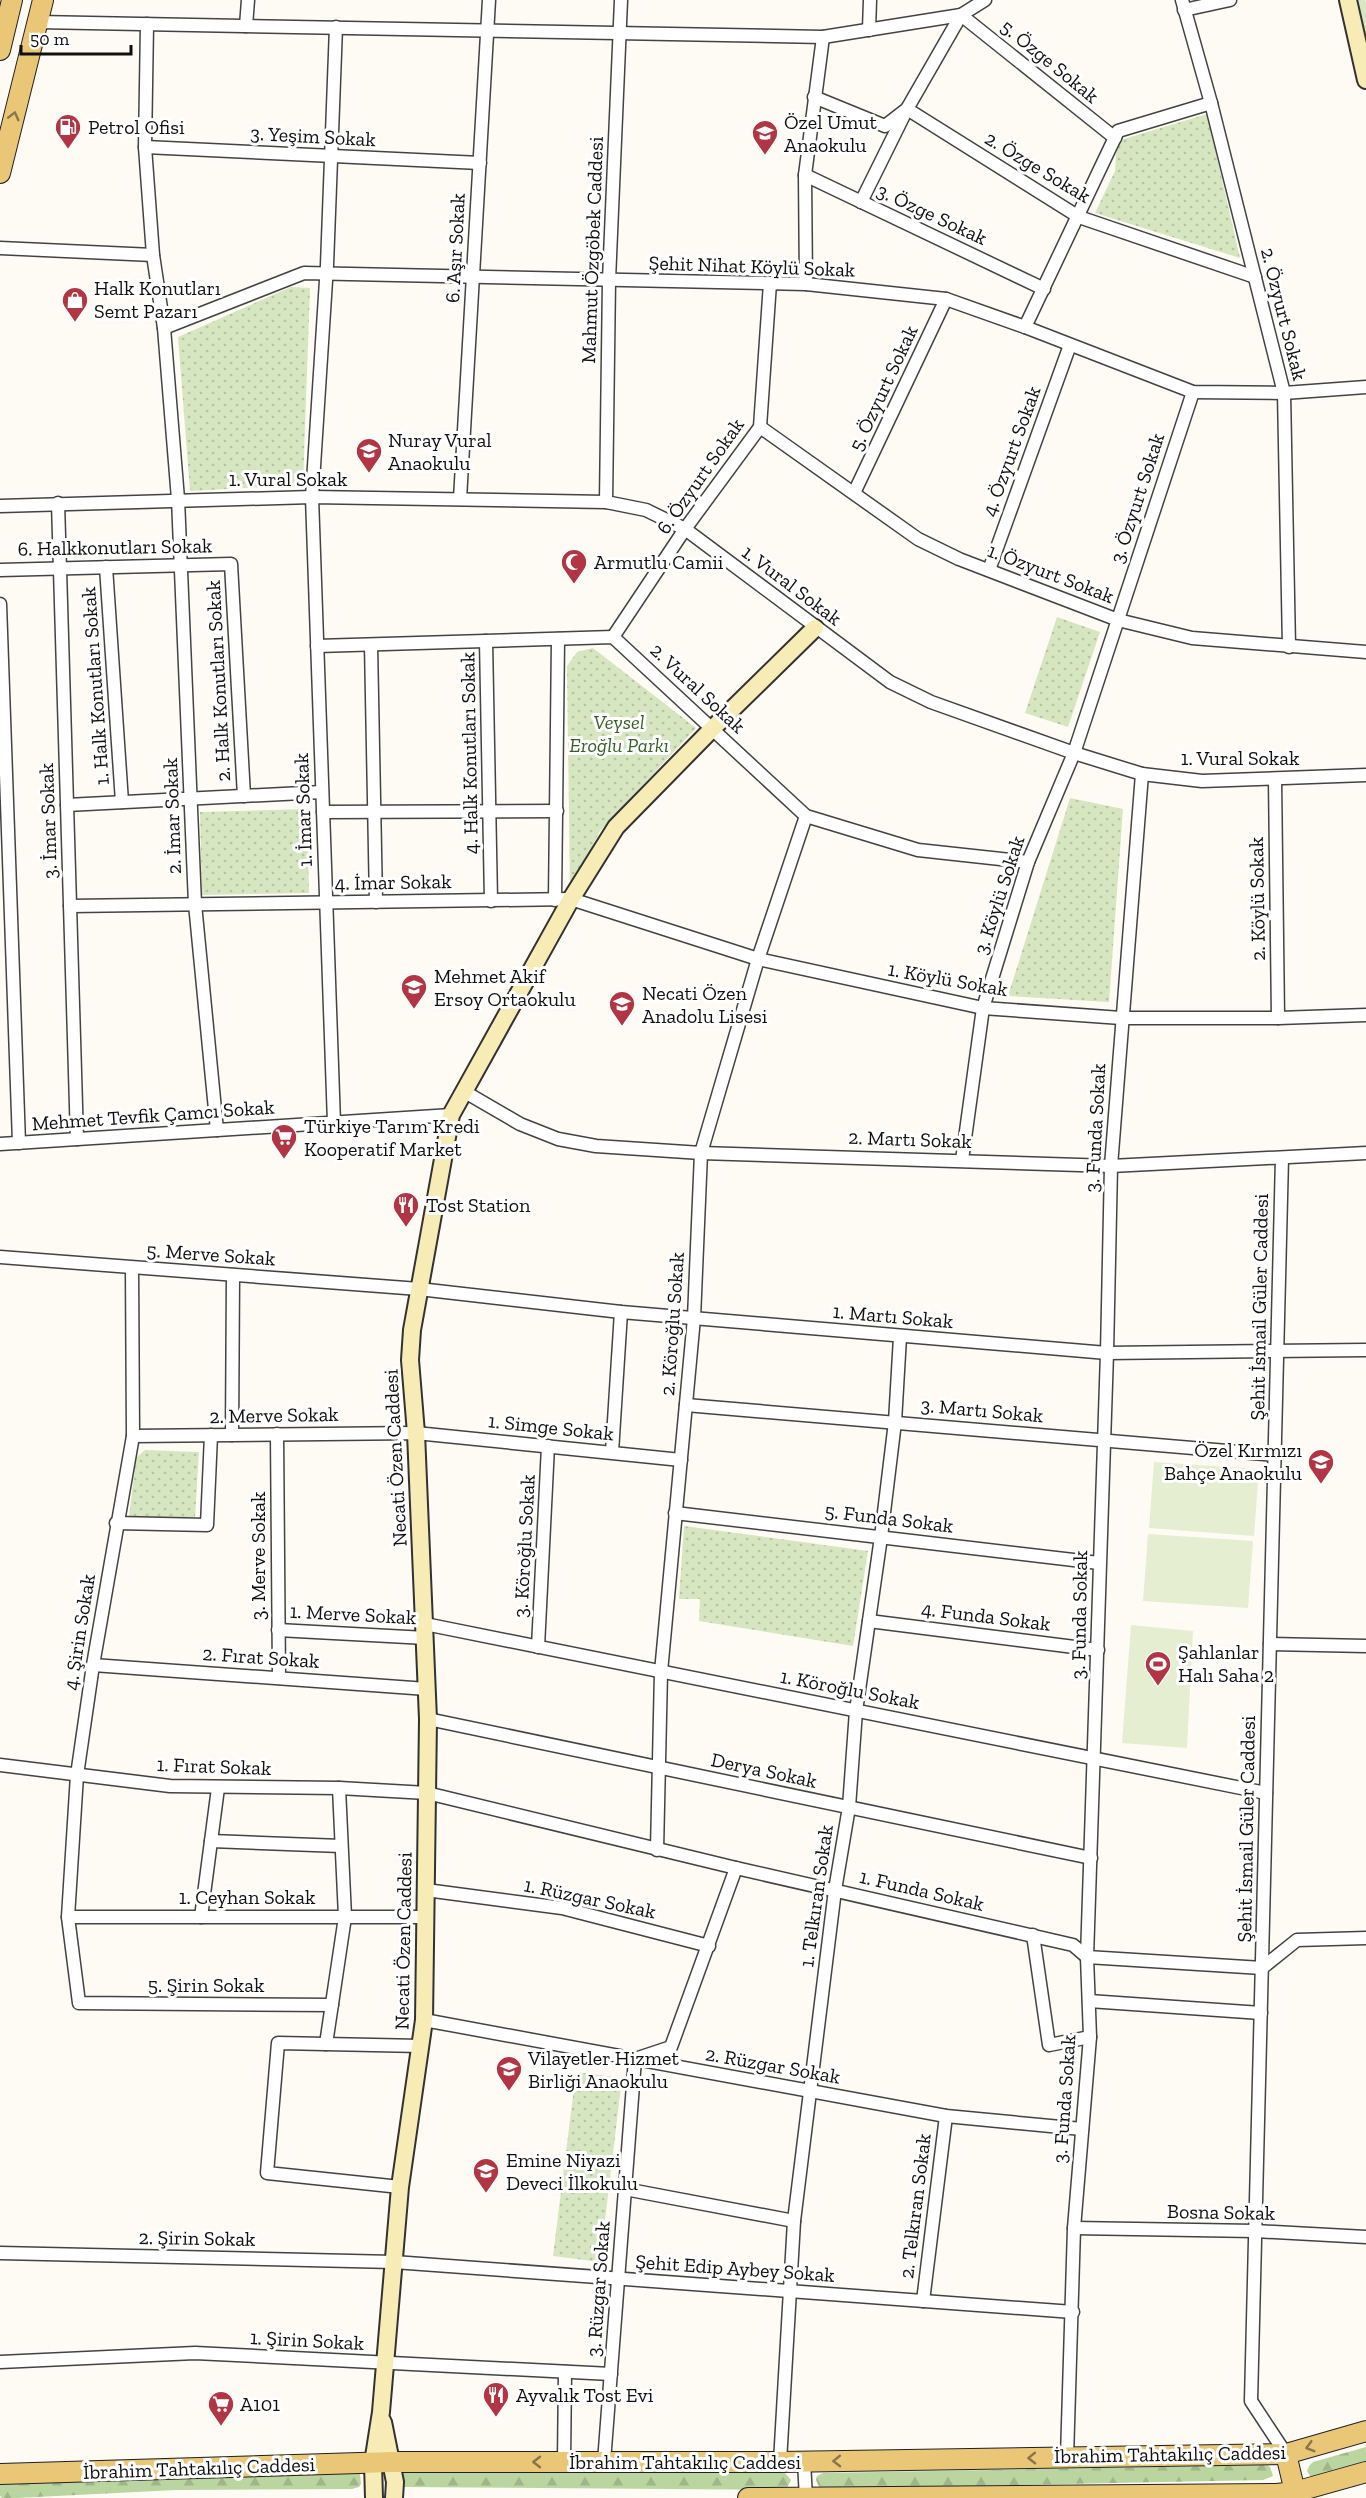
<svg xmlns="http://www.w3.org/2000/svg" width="1366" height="2498" font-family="'Zilla Slab',serif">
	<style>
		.grass { fill: #d6e6c0 }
		.forest { fill: url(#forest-firs) }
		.park { fill: url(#park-dots) }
		.pitch { fill: #e5eed1 }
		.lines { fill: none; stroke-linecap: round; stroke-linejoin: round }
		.street-casing { stroke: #434343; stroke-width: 15 }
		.secondary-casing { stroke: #323232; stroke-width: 20 }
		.primary-casing { stroke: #212121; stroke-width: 22 }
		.street { stroke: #fff; stroke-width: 12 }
		.secondary { stroke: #f7ecb5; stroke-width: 16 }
		.primary { stroke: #eac777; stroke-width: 20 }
		.oneway { stroke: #887549 }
		.labels { text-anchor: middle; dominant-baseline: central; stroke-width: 6; stroke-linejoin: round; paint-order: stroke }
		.street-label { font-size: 20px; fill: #101010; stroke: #fff }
		.poi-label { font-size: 20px; fill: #101010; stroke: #fff; text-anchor: start }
		.park-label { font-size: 20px; font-style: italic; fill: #366126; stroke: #fff }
	</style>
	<defs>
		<pattern id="forest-firs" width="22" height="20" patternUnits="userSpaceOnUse" patternTransform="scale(1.5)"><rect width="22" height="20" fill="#bbd5a1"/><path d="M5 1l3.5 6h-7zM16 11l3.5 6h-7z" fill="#a0b68a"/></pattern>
		<pattern id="park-dots" width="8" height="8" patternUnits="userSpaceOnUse" patternTransform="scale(1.5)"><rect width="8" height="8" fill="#d6e6c0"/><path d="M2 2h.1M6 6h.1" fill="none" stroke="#b7c4a4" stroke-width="1.8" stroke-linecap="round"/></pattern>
	</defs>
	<rect width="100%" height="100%" fill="#fefbf4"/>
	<!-- grass -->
	<polygon class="grass" points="1357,0 1365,0 1366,3 1366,40"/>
	<!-- forest -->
	<g class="forest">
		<polygon points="1366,2447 1366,2463 1316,2477 1310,2476 1307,2471 1309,2466 1313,2462"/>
		<polygon points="1267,2465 1270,2467 1273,2476 1263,2480 820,2489 816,2480 817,2476 823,2473"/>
		<polygon points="406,2470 785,2473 791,2480 786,2490 404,2487 400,2483 401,2473"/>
		<polygon points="356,2472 360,2474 361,2484 359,2487 352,2489 176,2490 17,2498 2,2498 0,2496 0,2483"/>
	</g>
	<!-- park -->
	<g class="park">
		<polygon points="1207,114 1240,258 1095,213 1115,171 1117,141"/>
		<polygon points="291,287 310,288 303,485 190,491 178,337"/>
		<polygon points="1057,617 1100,632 1068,727 1025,713"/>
		<polygon points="593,648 696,728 600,831 570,890 567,666 577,652"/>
		<polygon points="1070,798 1123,809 1109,1002 1008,996"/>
		<polygon points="307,809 309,893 202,895 200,812"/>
		<polygon points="145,1450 199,1452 195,1517 129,1517 136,1458"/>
		<polygon points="684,1526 868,1551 853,1646 699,1621 700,1599 679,1599"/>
		<polygon points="576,2072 622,2078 600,2262 553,2256"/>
	</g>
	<!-- pitch -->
	<g class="pitch">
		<polygon points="1154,1462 1259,1469 1254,1536 1149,1528"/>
		<polygon points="1148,1534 1253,1541 1248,1608 1143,1601"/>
		<polygon points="1131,1625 1193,1631 1187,1748 1122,1743"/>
	</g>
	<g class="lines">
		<!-- street casing -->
		<g class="street-casing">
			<g id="street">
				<polyline points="1182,0 1211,103 1284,393 1289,647"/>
				<polyline points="1184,10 1230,0"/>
				<polyline points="38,22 823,37 961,15 1115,138"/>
				<polyline points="147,24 145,147 153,255 164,328 178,499 195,904 217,1130"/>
				<polyline points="246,26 248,0"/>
				<polyline points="869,30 870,0"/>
				<polyline points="814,97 885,126 907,109 1079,217 1255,277"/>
				<polyline points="145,147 480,163"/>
				<polyline points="805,175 1044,289"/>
				<polyline points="861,202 907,109 961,15 985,0"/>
				<polyline points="0,248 153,255"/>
				<polyline points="806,284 805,175 823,37"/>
				<polyline points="1025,327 1118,131 1211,103"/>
				<polyline points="164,328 304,273 806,284 946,299 1025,327 1193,392 1284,393 1366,387"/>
				<polyline points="760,427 918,539 959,559 1118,620 1192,638 1366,652"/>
				<polyline points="854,493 946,299"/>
				<polyline points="460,499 489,0"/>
				<polyline points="606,502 609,280 621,0"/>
				<polyline points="58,503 77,1139"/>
				<polyline points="0,506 312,497 606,502 646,510 685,529 890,682 931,702 1074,753 1142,774 1202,781 1366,775"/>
				<polyline points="106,567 122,802"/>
				<polyline points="0,570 231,564 244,796"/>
				<polyline points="989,570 1070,345"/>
				<polyline points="0,604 19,1143"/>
				<polyline points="613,637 685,529 760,427 770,283"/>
				<polyline points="486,641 491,901"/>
				<polyline points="371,645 376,902"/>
				<polyline points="317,646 613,637 806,816 918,850 1028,862"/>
				<polyline points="1275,779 1278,1018"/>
				<polyline points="67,805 322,792"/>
				<polyline points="323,812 557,811"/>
				<polyline points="555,900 558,639"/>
				<polyline points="70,906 571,899 758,959 983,1008 1121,1018 1278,1018 1366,1015"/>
				<polyline points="465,1092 520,1124 558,1139 596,1146 701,1153 1111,1166 1366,1153"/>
				<polyline points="334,1123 312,497 327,265 336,27"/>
				<polyline points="0,1144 451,1115"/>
				<polyline points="1282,1158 1251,2401 1286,2454"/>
				<polyline points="962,1160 983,1008 1028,862 1074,753 1193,392"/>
				<polyline points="0,1257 419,1289 621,1312 1107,1353 1366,1350"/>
				<polyline points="132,1268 133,1436 93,1665 77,1775 68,1917 79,2003 332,2005"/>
				<polyline points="686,1405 1275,1455"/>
				<polyline points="277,1434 279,1678"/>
				<polyline points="232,1435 233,1275"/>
				<polyline points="133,1436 416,1433 681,1460"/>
				<polyline points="612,1452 621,1312"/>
				<polyline points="675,1513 1099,1563"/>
				<polyline points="116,1523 207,1525 211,1435"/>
				<polyline points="869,1621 1098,1650"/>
				<polyline points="425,1624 1266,1793"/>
				<polyline points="278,1630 426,1638"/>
				<polyline points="1270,1644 1366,1646"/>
				<polyline points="538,1647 548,1446"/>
				<polyline points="93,1665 427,1689"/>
				<polyline points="428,1719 1091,1858"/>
				<polyline points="0,1765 170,1786 339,1788 427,1793 736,1868 1073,1945 1087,1957 1262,1968 1297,1940 1366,1938"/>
				<polyline points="211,1841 341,1846"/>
				<polyline points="657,1850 661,1672 694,1318 701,1153 758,959 806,816"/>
				<polyline points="426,1890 562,1908 709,1946"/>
				<polyline points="68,1917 426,1917"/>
				<polyline points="201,1917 218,1788"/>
				<polyline points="1033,1935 1049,2045 1090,2037"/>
				<polyline points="1089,2001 1261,2013"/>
				<polyline points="424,2020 946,2116 1082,2129"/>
				<polyline points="326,2044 345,1917 339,1788"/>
				<polyline points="400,2187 267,2173 278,2043 421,2046"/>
				<polyline points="625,2189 794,2221"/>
				<polyline points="1074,2228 1255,2231 1366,2237"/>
				<polyline points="0,2253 394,2262 1073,2312"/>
				<polyline points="923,2301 946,2116"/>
				<polyline points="0,2362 195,2353 611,2374"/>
				<polyline points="1067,2457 1074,2228 1090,2037 1087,1957 1107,1353 1111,1166 1142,774"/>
				<polyline points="564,2462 565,2372"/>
				<polyline points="604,2462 635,2059 671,2047 736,1868"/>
				<polyline points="780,2462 794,2221 835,1890 849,1807 856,1711 881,1537 895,1422 900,1337"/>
				<polyline points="804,2462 806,2498"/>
			</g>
		</g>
		<!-- secondary casing -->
		<g class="secondary-casing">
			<g id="secondary">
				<polyline points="1348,0 1366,80"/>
				<polyline points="383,2422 395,2482 394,2498"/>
				<polyline points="374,2498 373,2463 381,2412 400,2187 424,2020 428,1719 416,1433 410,1360 412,1330 451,1115 571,899 616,827 713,728 815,628"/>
			</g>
		</g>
		<!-- primary casing -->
		<g class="primary-casing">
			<g id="primary">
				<polyline points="0,50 12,0"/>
				<polyline points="0,173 43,0"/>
				<polyline points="1286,2454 1295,2492"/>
				<polyline points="0,2474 392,2462 780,2462 1286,2454 1366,2431"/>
				<polyline points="748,2498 1277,2494 1295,2492 1366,2472"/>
			</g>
		</g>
		<!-- street -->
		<use href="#street" class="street"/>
		<!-- secondary -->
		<use href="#secondary" class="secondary"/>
		<!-- primary -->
		<use href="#primary" class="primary"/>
	</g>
	<!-- one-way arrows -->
	<defs><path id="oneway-chevron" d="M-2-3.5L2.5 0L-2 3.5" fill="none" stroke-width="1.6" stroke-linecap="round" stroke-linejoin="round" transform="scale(1.5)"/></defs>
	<g class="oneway">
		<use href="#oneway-chevron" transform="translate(14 116) rotate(-76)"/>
		<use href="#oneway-chevron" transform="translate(1310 2447) rotate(164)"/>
		<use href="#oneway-chevron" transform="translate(1032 2458) rotate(179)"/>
		<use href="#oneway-chevron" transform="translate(837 2461) rotate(179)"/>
		<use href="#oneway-chevron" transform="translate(537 2462) rotate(180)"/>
	</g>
	<!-- icons -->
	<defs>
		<g id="fuel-pin" transform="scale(1.35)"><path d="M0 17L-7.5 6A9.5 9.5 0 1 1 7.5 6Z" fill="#b23543" stroke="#fff"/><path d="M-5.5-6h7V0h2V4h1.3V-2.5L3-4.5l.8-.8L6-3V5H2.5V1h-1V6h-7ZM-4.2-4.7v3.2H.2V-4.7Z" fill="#fff"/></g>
		<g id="school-pin" transform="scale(1.35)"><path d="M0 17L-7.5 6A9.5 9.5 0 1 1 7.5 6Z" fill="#b23543" stroke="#fff"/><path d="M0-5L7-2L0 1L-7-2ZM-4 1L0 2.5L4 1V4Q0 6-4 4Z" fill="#fff"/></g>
		<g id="shop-pin" transform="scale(1.35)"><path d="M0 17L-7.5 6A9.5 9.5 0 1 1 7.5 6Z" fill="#b23543" stroke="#fff"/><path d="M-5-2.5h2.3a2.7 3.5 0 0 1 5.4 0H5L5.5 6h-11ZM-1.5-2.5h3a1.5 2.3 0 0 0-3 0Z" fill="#fff"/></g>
		<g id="mosque-pin" transform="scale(1.35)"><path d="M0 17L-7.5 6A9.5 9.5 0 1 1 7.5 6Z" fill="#b23543" stroke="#fff"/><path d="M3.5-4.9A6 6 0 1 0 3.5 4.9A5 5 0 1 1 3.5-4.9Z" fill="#fff"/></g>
		<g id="supermarket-pin" transform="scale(1.35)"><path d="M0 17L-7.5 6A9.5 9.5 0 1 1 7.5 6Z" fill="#b23543" stroke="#fff"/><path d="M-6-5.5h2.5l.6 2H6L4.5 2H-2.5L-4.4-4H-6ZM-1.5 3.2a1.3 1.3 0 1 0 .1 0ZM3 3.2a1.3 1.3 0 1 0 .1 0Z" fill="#fff"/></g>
		<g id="restaurant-pin" transform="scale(1.35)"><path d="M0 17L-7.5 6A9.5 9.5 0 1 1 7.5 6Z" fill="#b23543" stroke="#fff"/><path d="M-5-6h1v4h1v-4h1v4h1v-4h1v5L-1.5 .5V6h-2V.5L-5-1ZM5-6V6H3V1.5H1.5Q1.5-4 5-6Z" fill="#fff"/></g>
		<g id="stadium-pin" transform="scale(1.35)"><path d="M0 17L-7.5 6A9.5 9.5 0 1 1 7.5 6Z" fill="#b23543" stroke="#fff"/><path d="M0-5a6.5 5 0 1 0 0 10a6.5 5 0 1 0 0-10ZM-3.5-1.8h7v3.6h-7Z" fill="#fff"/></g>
	</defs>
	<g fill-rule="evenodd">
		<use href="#fuel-pin" x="68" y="127"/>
		<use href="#school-pin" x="765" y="133"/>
		<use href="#shop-pin" x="75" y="300"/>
		<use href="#school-pin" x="369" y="451"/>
		<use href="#mosque-pin" x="574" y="562"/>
		<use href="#school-pin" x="414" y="987"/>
		<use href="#school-pin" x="622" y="1004"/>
		<use href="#supermarket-pin" x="284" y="1137"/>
		<use href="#restaurant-pin" x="406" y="1205"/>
		<use href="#school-pin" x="1321" y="1462"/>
		<use href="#stadium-pin" x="1158" y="1664"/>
		<use href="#school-pin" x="509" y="2069"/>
		<use href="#school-pin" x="486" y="2171"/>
		<use href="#restaurant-pin" x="496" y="2395"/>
		<use href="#supermarket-pin" x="221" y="2404"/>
	</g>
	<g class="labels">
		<!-- street labels -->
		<g class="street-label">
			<text transform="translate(1050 61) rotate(39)">5. Özge Sokak</text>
			<text transform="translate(313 136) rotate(3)">3. Yeşim Sokak</text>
			<text transform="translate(1038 167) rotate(31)">2. Özge Sokak</text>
			<text transform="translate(932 214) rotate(25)">3. Özge Sokak</text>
			<text transform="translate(455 248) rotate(-87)">6. Aşır Sokak</text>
			<text transform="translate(592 250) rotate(-88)">Mahmut Özgöbek Caddesi</text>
			<text transform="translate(752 266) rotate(2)">Şehit Nihat Köylü Sokak</text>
			<text transform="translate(1284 314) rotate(76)">2. Özyurt Sokak</text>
			<text transform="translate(883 388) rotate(-65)">5. Özyurt Sokak</text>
			<text transform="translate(1011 451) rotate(-70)">4. Özyurt Sokak</text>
			<text transform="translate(700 476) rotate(-55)">6. Özyurt Sokak</text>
			<text x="288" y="479">1. Vural Sokak</text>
			<text transform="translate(1137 498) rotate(-72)">3. Özyurt Sokak</text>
			<text transform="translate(115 547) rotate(-1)">6. Halkkonutları Sokak</text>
			<text transform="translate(1051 573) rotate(21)">1. Özyurt Sokak</text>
			<text transform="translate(792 585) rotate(37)">1. Vural Sokak</text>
			<text transform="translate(218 681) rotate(-93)">2. Halk Konutları Sokak</text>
			<text transform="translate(95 686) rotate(-94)">1. Halk Konutları Sokak</text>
			<text transform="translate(698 688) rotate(43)">2. Vural Sokak</text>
			<text transform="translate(469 753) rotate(-91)">4. Halk Konutları Sokak</text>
			<text x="1240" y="758">1. Vural Sokak</text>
			<text transform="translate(303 810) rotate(-92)">1. İmar Sokak</text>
			<text transform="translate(172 816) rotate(-92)">2. İmar Sokak</text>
			<text transform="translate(48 821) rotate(-92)">3. İmar Sokak</text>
			<text transform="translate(393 882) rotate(-1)">4. İmar Sokak</text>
			<text transform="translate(999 895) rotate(-72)">3. Köylü Sokak</text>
			<text transform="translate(1257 899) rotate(-91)">2. Köylü Sokak</text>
			<text transform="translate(948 979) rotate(10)">1. Köylü Sokak</text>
			<text transform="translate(153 1115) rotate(-4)">Mehmet Tevfik Çamcı Sokak</text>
			<text transform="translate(1095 1128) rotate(-87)">3. Funda Sokak</text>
			<text transform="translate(910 1139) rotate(2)">2. Martı Sokak</text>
			<text transform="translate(211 1254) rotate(4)">5. Merve Sokak</text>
			<text transform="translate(1259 1307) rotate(-89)">Şehit İsmail Güler Caddesi</text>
			<text transform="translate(893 1316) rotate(5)">1. Martı Sokak</text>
			<text transform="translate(672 1324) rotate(-86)">2. Köroğlu Sokak</text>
			<text transform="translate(982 1410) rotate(5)">3. Martı Sokak</text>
			<text transform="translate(274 1415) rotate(-1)">2. Merve Sokak</text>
			<text transform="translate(551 1427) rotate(6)">1. Simge Sokak</text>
			<text transform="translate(395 1458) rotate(-93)">Necati Özen Caddesi</text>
			<text transform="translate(889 1518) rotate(7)">5. Funda Sokak</text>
			<text transform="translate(524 1546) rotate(-87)">3. Köroğlu Sokak</text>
			<text transform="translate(258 1556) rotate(-90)">3. Merve Sokak</text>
			<text transform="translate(353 1614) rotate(3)">1. Merve Sokak</text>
			<text transform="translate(1079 1615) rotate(-89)">3. Funda Sokak</text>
			<text transform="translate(986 1616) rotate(7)">4. Funda Sokak</text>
			<text transform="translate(79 1632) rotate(-81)">4. Şirin Sokak</text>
			<text transform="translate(261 1657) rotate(4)">2. Fırat Sokak</text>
			<text transform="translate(850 1689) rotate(11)">1. Köroğlu Sokak</text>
			<text transform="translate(214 1766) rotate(2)">1. Fırat Sokak</text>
			<text transform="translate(764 1770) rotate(12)">Derya Sokak</text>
			<text transform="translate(1246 1829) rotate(-89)">Şehit İsmail Güler Caddesi</text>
			<text transform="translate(922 1890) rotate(13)">1. Funda Sokak</text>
			<text transform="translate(816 1896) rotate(-82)">1. Telkıran Sokak</text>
			<text x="247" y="1897">1. Ceyhan Sokak</text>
			<text transform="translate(590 1898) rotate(12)">1. Rüzgar Sokak</text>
			<text transform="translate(403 1941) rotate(-89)">Necati Özen Caddesi</text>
			<text x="206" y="1985">5. Şirin Sokak</text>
			<text transform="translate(773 2065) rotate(10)">2. Rüzgar Sokak</text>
			<text transform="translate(1064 2099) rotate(-86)">3. Funda Sokak</text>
			<text transform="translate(915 2206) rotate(-83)">2. Telkıran Sokak</text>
			<text transform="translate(1221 2212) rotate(1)">Bosna Sokak</text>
			<text transform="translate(197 2238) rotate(1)">2. Şirin Sokak</text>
			<text transform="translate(735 2268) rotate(4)">Şehit Edip Aybey Sokak</text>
			<text transform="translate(598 2289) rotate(-86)">3. Rüzgar Sokak</text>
			<text transform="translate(307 2340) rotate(3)">1. Şirin Sokak</text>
			<text transform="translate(1170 2454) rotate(-1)">İbrahim Tahtakılıç Caddesi</text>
			<text x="685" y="2462">İbrahim Tahtakılıç Caddesi</text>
			<text transform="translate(199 2468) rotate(-2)">İbrahim Tahtakılıç Caddesi</text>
		</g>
		<!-- poi labels -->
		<g class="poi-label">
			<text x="784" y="122">Özel Umut<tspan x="784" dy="23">Anaokulu</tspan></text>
			<text x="88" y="127">Petrol Ofisi</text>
			<text x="94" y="288">Halk Konutları<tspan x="94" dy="23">Semt Pazarı</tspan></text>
			<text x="388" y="440">Nuray Vural<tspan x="388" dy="23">Anaokulu</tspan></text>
			<text x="594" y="562">Armutlu Camii</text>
			<text x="434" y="976">Mehmet Akif<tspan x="434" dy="23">Ersoy Ortaokulu</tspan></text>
			<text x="642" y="993">Necati Özen<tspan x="642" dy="23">Anadolu Lisesi</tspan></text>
			<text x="304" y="1126">Türkiye Tarım Kredi<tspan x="304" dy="23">Kooperatif Market</tspan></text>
			<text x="426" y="1205">Tost Station</text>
			<text x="1302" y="1450" text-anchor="end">Özel Kırmızı<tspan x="1302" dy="23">Bahçe Anaokulu</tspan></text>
			<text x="1178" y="1652">Şahlanlar<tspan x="1178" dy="23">Halı Saha 2</tspan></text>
			<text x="528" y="2058">Vilayetler Hizmet<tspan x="528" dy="23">Birliği Anaokulu</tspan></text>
			<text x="506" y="2160">Emine Niyazi<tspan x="506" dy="23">Deveci İlkokulu</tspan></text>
			<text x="516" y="2395">Ayvalık Tost Evi</text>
			<text x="240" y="2404">A101</text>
		</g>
		<!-- park labels -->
		<g class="park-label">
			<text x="619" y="722">Veysel<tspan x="619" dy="23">Eroğlu Parkı</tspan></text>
		</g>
	</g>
	<!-- scale -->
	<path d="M21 45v9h110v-9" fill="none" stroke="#101010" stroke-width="3"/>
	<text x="30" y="45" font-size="18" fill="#101010" stroke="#ffffff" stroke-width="4.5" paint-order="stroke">50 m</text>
</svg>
